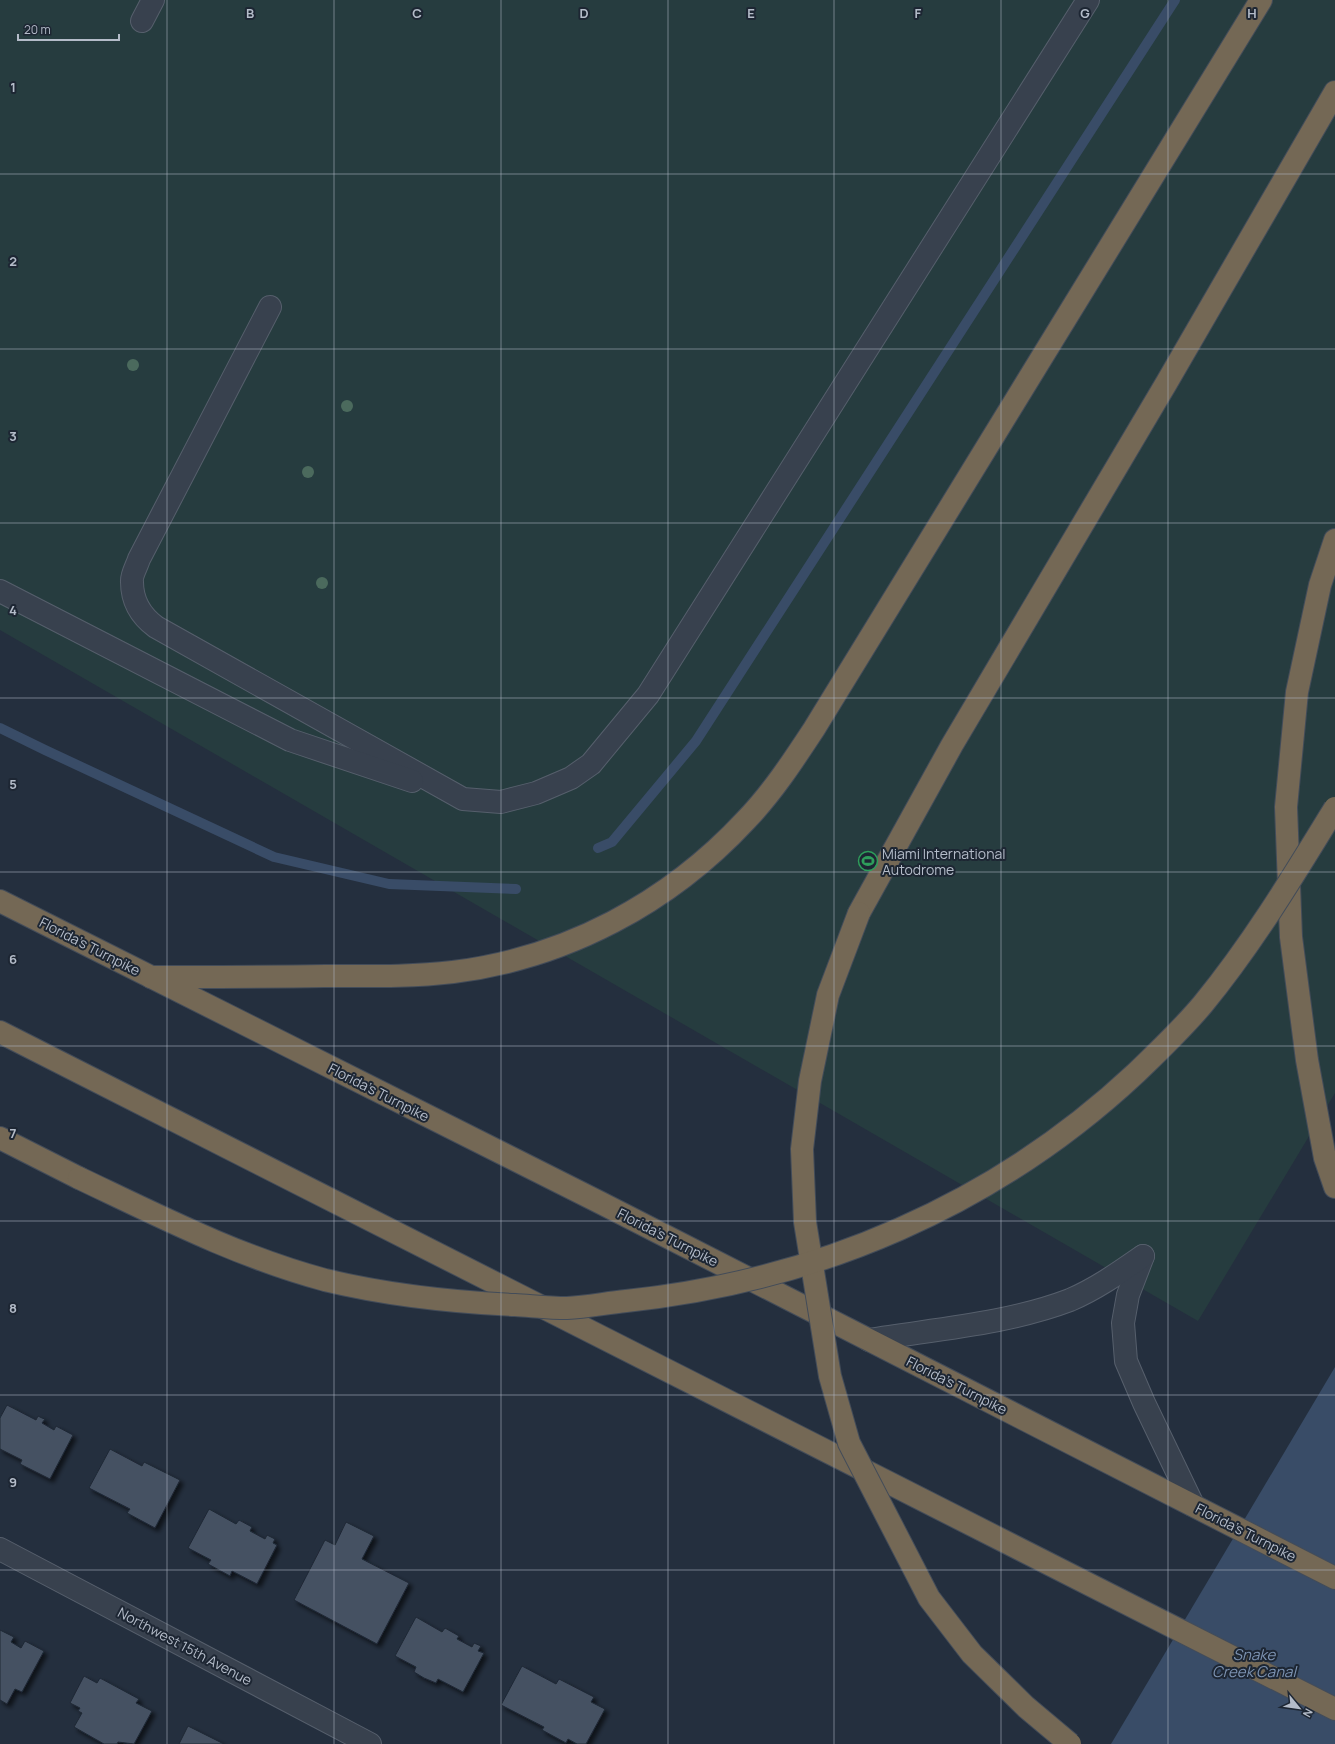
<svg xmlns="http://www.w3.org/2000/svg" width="1335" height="1744" font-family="Manrope,sans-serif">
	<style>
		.green { fill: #263c3f }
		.water { fill: #394c67 }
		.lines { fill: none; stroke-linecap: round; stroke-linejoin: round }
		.stream { stroke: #394c67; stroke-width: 10 }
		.building { fill: #455162; stroke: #1f2835; filter: url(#shadow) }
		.minor-casing { stroke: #565f6c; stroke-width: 24 }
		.highway-casing { stroke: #434c59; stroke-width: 24 }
		.minor { stroke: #38414e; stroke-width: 22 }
		.highway { stroke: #746855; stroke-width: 22 }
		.highway-bridge-casing { stroke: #434c59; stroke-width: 24; stroke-linecap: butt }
		.highway-bridge { stroke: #746855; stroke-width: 22 }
		.tree { fill: #4b6a5d }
		.grid { fill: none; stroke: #b4bcc9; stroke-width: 1; stroke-opacity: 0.55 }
		.labels { text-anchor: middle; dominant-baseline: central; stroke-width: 4; stroke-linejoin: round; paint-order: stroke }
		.poi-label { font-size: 14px; fill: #b4bcc9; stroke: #1d2633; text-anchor: start }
		.street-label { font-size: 14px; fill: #b4bcc9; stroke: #1d2633 }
		.water-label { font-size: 15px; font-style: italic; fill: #7c92b1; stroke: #1d2633 }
		.grid-label { font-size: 13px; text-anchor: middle; font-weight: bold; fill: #b4bcc9; stroke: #1d2633; stroke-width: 4; stroke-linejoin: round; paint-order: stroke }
	</style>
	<defs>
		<filter id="shadow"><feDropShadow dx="3.5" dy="3.5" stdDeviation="2" flood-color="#0009"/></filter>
	</defs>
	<rect width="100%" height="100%" fill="#242f3e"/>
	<!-- green -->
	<polygon class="green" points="0,0 1335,0 1335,1093 1198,1321 0,630"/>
	<!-- water -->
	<polygon class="water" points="1335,1367 1335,1744 1111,1744"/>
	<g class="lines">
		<!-- stream -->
		<g class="stream">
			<polyline points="0,728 45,750 274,857 389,884 516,889"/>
			<polyline points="598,848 612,842 696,741 1175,0"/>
		</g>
	</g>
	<!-- building -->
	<g class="building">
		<polygon points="7,1405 36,1420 38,1416 42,1418 45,1419 42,1423 54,1430 56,1426 73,1435 50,1479 20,1464 22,1460 0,1449 0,1418"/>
		<polygon points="110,1449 142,1466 144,1462 180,1480 155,1528 127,1513 130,1509 89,1488"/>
		<polygon points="209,1509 236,1524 239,1520 252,1527 250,1531 265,1539 267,1535 275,1539 273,1543 277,1545 257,1584 232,1571 230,1576 208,1564 211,1560 188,1548"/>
		<polygon points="346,1522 374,1536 362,1559 409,1583 377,1644 294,1600 325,1540 335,1545"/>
		<polygon points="416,1617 442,1632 445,1628 459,1636 457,1639 472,1647 474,1643 481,1646 478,1651 484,1653 463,1692 438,1679 436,1683 424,1678 414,1672 416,1667 395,1656"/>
		<polygon points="0,1630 14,1637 11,1642 21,1648 25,1641 44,1651 22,1692 15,1689 7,1704 0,1700"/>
		<polygon points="522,1666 556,1684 559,1679 594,1697 591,1702 605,1709 586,1744 577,1744 568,1739 566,1743 542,1730 544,1727 501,1705"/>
		<polygon points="84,1676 97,1683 100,1678 139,1699 136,1703 152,1711 134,1744 118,1742 117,1744 104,1744 74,1727 82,1713 78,1711 80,1708 70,1703"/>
		<polygon points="188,1726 224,1744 179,1744"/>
	</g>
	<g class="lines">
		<!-- minor casing -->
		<g class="minor-casing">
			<g id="minor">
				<polyline points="142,21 153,0"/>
				<path d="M270,307l-131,252c-2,7 -8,16 -7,23 0,20 9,34 24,45l307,172 38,3 35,-9 35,-15 20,-14 57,-69 440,-695"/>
				<polyline points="0,591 290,740 412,781"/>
				<polyline points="1143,1256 1128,1295 1123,1323 1126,1361 1144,1403 1193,1505"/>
				<path d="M869,1340c67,-11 138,-16 201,-40 26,-11 50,-28 73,-44"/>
				<polyline points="0,1549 370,1744"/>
			</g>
		</g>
		<!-- highway casing -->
		<g class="highway-casing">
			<g id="highway">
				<polyline points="1335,540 1320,585 1297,692 1286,807 1291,937 1307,1060 1325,1158 1335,1187"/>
				<polyline points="0,901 601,1203 1335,1578"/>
				<polyline points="859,913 952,745 1167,382 1335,92"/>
				<path d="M151,977c58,0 116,0 174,-1 43,0 86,1 128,-4 113,-14 216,-69 293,-152 26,-27 47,-59 68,-91l447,-729"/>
				<polyline points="0,1032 1335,1709"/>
				<polyline points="0,1138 79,1178"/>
			</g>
		</g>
		<!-- minor -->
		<use href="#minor" class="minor"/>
		<!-- highway -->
		<use href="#highway" class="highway"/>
		<!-- highway-bridge casing -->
		<g class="highway-bridge-casing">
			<g id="highway-bridge">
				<polyline points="859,913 828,995 810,1081 802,1149 805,1222 830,1376 849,1443 929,1598 972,1654 1026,1707 1070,1744"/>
				<path d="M79,1178c80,38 160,79 246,102 62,15 127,22 190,25 17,1 35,3 52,3 20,-1 39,-5 59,-7 191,-20 369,-96 510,-228 23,-22 47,-45 67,-69 50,-61 91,-129 132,-196"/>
			</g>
		</g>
		<!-- highway-bridge -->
		<use href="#highway-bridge" class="highway-bridge"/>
	</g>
	<!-- trees -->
	<g class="tree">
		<circle cx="133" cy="365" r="6"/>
		<circle cx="347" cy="406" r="6"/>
		<circle cx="308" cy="472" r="6"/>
		<circle cx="322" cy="583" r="6"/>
	</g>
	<!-- grid -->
	<path class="grid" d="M167,0v1744M334,0v1744M501,0v1744M668,0v1744M834,0v1744M1001,0v1744M1168,0v1744M0,174h1335M0,349h1335M0,523h1335M0,698h1335M0,872h1335M0,1046h1335M0,1221h1335M0,1395h1335M0,1570h1335"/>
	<!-- icons -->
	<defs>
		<g id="stadium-ring" transform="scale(1)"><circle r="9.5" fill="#1d2633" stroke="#2e9e5b" stroke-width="1.5"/><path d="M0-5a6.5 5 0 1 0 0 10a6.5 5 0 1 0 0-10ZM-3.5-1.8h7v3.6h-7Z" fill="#2e9e5b"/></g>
	</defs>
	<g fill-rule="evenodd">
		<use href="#stadium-ring" x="868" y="861"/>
	</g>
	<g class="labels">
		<!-- poi labels -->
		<g class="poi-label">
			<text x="882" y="853">Miami International<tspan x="882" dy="16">Autodrome</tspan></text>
		</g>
		<!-- street labels -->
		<g class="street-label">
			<text transform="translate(90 946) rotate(27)">Florida's Turnpike</text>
			<text transform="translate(379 1092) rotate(27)">Florida's Turnpike</text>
			<text transform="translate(668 1237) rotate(27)">Florida's Turnpike</text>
			<text transform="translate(957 1385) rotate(27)">Florida's Turnpike</text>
			<text transform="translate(1246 1532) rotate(27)">Florida's Turnpike</text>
			<text transform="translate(185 1646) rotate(28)">Northwest 15th Avenue</text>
		</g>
		<!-- water labels -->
		<g class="water-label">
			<text x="1254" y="1654">Snake<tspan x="1254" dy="17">Creek Canal</tspan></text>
		</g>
	</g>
	<g class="grid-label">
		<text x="250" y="18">B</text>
		<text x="417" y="18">C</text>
		<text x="584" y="18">D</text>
		<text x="751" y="18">E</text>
		<text x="918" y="18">F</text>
		<text x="1085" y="18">G</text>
		<text x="1252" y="18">H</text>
		<text x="13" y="92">1</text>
		<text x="13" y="266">2</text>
		<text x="13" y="441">3</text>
		<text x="13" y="615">4</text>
		<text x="13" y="789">5</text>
		<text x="13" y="964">6</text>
		<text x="13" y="1138">7</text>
		<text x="13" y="1313">8</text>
		<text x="13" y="1487">9</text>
	</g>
	<!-- north arrow -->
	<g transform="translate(1299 1708) rotate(119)" stroke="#1d2633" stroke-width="3" paint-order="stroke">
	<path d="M0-3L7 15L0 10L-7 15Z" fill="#b4bcc9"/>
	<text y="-6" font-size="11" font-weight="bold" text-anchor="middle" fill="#b4bcc9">N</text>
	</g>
	<!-- scale -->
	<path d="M18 34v6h101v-6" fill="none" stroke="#b4bcc9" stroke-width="2"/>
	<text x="24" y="34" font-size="12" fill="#b4bcc9" stroke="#1d2633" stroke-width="3" paint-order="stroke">20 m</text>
</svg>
